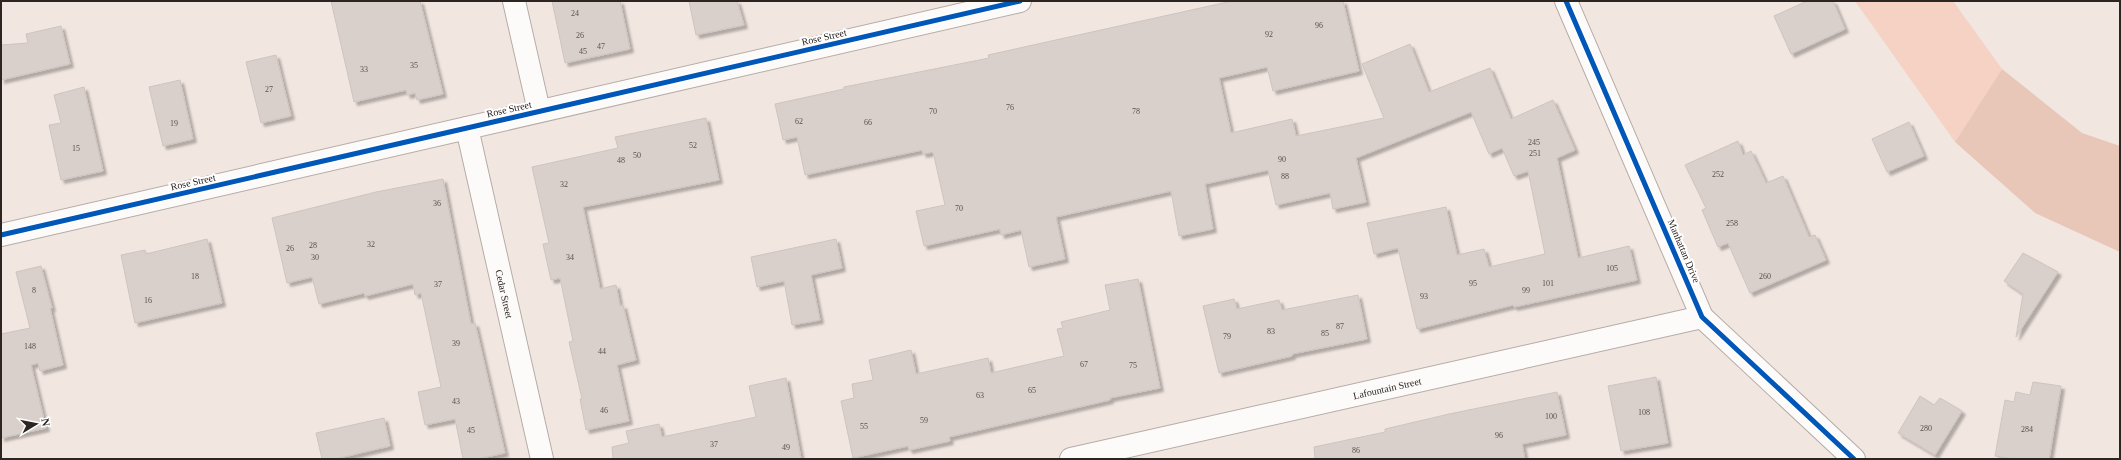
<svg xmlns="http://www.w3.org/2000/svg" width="2121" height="460" font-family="Georgia,serif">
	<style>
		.green { fill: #f5d2c3 }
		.forest { fill: #e8c7b8 }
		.building { fill: #d9d0cb; stroke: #cec4c0; filter: url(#shadow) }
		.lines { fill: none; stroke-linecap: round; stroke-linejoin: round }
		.street-casing { stroke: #b6aca7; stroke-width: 24 }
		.secondary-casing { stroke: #b6aca7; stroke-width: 24 }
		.street { stroke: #fdfbfa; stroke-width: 22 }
		.secondary { stroke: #fdfbfa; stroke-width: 22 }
		.cycleway-casing { stroke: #fff; stroke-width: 8 }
		.cycleway { stroke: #0057b8; stroke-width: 5 }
		.labels { text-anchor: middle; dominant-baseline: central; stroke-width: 4; stroke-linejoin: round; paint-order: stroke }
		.number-label { font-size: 8px; fill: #59504c }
		.street-label { font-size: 10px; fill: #2d2521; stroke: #fff }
	</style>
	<defs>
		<filter id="shadow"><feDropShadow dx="3.5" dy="3.5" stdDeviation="1" flood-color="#0004"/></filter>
	</defs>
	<rect width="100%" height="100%" fill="#f2e6e0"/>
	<!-- green -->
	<polygon class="green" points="1855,1 1953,1 2002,69 1955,142"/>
	<!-- forest -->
	<polygon class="forest" points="2002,69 2082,133 2120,146 2120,252 2035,213 1955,142"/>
	<!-- building -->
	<g class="building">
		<polygon points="331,1 420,1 443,94 417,100 415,93 407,95 406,90 354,102"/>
		<polygon points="552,1 620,1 630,49 565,63"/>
		<polygon points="689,1 737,1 744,25 696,35"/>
		<polygon points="1232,1 1343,1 1359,71 1273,91 1267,67 1219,78 1231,133 1292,119 1296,136 1384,118 1362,64 1410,44 1429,92 1490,68 1511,119 1553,100 1575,150 1557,158 1578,258 1629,246 1637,280 1514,307 1513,305 1417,329 1398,248 1374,254 1367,223 1446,207 1457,255 1484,249 1489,267 1545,254 1528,171 1514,176 1502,148 1489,154 1471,112 1356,158 1366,202 1333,209 1330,193 1276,205 1268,170 1205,184 1213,229 1179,236 1171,191 1056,217 1065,259 1029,267 1021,230 1001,235 1000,229 924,246 916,211 945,205 933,152 923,154 922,150 805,175 797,137 783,140 775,104 844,89 844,87 989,58 988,55"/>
		<polygon points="1807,1 1833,1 1845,29 1791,54 1774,16"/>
		<polygon points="61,26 70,64 1,80 1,45 28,43 26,34"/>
		<polygon points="276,55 291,116 261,123 246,62"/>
		<polygon points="180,80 193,139 163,146 149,87"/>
		<polygon points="84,87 103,171 61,180 49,125 61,123 54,95"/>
		<polygon points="706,118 719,180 583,207 600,289 616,285 620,306 623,305 636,360 617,365 629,421 586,430 580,399 582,399 569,342 573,341 560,278 551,280 543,244 549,243 532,167 618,148 615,137"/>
		<polygon points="1909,122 1924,156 1887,172 1872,139"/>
		<polygon points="1738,141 1743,155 1751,151 1766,183 1783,176 1809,237 1815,235 1826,260 1750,293 1728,243 1718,247 1702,210 1706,208 1685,165"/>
		<polygon points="443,179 471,324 475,323 505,453 477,459 463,459 455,419 425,425 418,392 441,387 421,293 415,295 413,284 365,296 364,293 319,304 312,277 287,283 272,218 376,192"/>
		<polygon points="207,239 222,303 135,323 121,255 145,250 146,254"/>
		<polygon points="836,239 842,268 811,275 820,320 792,325 784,281 757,287 751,257"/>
		<polygon points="2023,253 2058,272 2016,337 2023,294 2004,281"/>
		<polygon points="41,266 52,308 50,308 63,365 40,371 38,363 31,365 46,428 1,438 1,334 30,328 16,272"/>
		<polygon points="1138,279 1160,388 1110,398 1110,400 949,437 950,441 909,450 908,446 853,458 841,401 854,398 852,384 873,380 869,360 911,350 916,374 988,358 991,373 1064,356 1057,329 1063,328 1061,322 1110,310 1105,285"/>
		<polygon points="1358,295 1367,339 1292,354 1292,356 1219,373 1203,306 1234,299 1237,309 1279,300 1282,310"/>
		<polygon points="1656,377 1668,443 1621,451 1608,386"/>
		<polygon points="786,378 801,459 613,459 612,447 629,443 626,431 659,424 662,437 756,417 749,386"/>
		<polygon points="2033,382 2061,386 2049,459 2014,459 1995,456 2005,400 2014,402 2016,392 2030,395"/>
		<polygon points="1557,392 1566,435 1522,444 1525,459 1315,459 1314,447 1385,432 1385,429 1449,414"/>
		<polygon points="1920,396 1934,405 1940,398 1962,411 1935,455 1898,433"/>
		<polygon points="384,418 390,446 335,459 322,459 316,433"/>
	</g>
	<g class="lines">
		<!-- street casing -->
		<g class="street-casing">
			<g id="street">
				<polyline points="514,1 539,111"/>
				<path id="s1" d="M467,128l75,331"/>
				<polyline points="1,235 1020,1"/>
				<path id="s2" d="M1071,459l631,-142"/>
			</g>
		</g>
		<!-- secondary casing -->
		<g class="secondary-casing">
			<polyline id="secondary" points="1566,1 1702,317 1854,459"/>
		</g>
		<!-- street -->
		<use href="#street" class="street"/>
		<!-- secondary -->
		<use href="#secondary" class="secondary"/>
		<!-- cycleway casing -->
		<g class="cycleway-casing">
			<g id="cycleway">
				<polyline points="1566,1 1702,317 1854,459"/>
				<polyline points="1,235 1020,1"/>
			</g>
		</g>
		<!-- cycleway -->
		<use href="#cycleway" class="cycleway"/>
	</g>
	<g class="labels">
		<!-- number labels -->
		<g class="number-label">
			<text x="575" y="13">24</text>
			<text x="1319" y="25">96</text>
			<text x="1269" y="34">92</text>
			<text x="580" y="35">26</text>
			<text x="601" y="46">47</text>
			<text x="583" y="51">45</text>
			<text x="414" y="65">35</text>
			<text x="364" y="69">33</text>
			<text x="269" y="89">27</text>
			<text x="1010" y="107">76</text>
			<text x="933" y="111">70</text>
			<text x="1136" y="111">78</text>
			<text x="799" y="121">62</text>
			<text x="868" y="122">66</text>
			<text x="174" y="123">19</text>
			<text x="1534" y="142">245</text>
			<text x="693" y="145">52</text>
			<text x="76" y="148">15</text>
			<text x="1535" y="153">251</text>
			<text x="637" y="155">50</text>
			<text x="1282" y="159">90</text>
			<text x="621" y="160">48</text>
			<text x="1718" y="174">252</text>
			<text x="1285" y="176">88</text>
			<text x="564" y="184">32</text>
			<text x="437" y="203">36</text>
			<text x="959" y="208">70</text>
			<text x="1732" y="223">258</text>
			<text x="371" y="244">32</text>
			<text x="313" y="245">28</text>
			<text x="290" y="248">26</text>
			<text x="315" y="257">30</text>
			<text x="570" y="257">34</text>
			<text x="1612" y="268">105</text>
			<text x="195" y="276">18</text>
			<text x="1765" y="276">260</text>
			<text x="1473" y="283">95</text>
			<text x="1548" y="283">101</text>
			<text x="438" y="284">37</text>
			<text x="34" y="290">8</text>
			<text x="1526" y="290">99</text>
			<text x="1424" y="296">93</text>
			<text x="148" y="300">16</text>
			<text x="1340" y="326">87</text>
			<text x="1271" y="331">83</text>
			<text x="1325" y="333">85</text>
			<text x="1227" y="336">79</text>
			<text x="456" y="343">39</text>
			<text x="30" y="346">148</text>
			<text x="602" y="351">44</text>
			<text x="1084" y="364">67</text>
			<text x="1133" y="365">75</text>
			<text x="1032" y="390">65</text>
			<text x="980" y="395">63</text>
			<text x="456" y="401">43</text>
			<text x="604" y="410">46</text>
			<text x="1644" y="412">108</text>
			<text x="1551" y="416">100</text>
			<text x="924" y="420">59</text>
			<text x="864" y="426">55</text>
			<text x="1926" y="428">280</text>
			<text x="2027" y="429">284</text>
			<text x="471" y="430">45</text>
			<text x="1499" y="435">96</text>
			<text x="714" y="444">37</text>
			<text x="786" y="447">49</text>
			<text x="1356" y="450">86</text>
		</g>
		<!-- street labels -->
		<g class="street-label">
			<text transform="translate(824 37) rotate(-13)">Rose Street</text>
			<text transform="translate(509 109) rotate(-13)">Rose Street</text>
			<text transform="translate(193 182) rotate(-13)">Rose Street</text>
			<text transform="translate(1684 251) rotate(67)">Manhattan Drive</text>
			<text stroke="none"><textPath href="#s1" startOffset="170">Cedar Street</textPath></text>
			<text stroke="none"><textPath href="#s2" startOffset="324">Lafountain Street</textPath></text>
		</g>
	</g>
	<!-- border -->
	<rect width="2121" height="460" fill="none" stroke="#2d2521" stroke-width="4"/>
	<!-- north arrow -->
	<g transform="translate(36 424) rotate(80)" stroke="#ffffff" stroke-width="3" paint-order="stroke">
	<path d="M0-3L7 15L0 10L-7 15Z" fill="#2d2521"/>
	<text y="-6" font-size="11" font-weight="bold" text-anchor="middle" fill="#2d2521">N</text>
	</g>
</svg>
